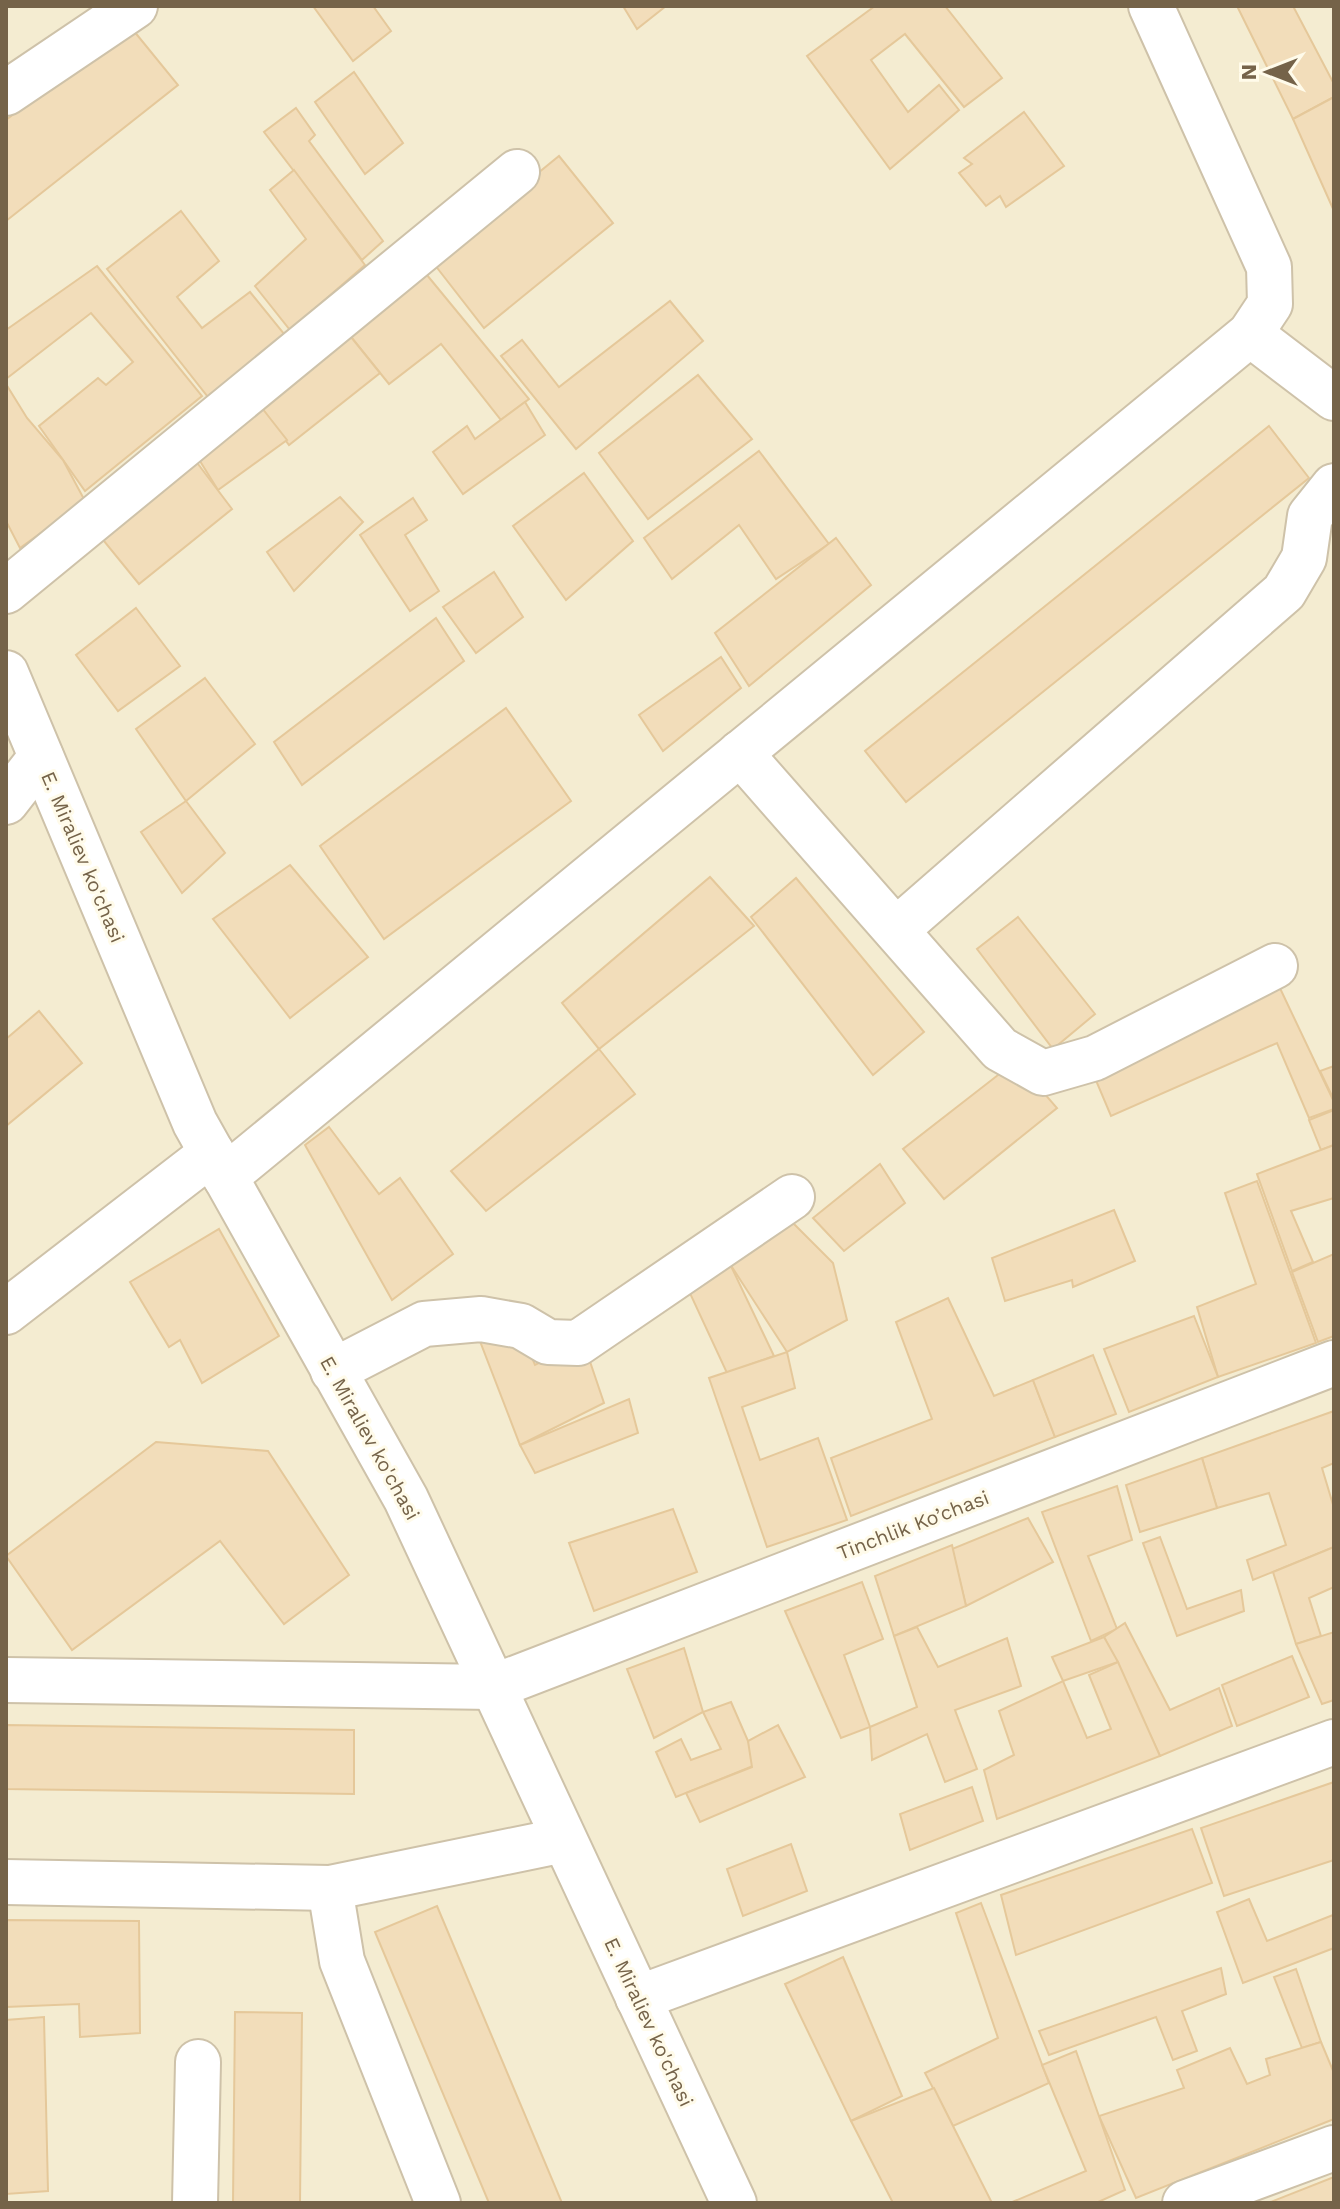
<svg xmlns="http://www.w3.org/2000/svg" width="1340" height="2209" font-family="'Work Sans',sans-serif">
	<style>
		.residential { fill: #f4ecd1 }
		.building { fill: #f2ddba; stroke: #e5c89a; stroke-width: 2 }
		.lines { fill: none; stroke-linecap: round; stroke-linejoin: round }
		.minor-casing { stroke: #cec2a9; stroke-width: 48 }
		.minor { stroke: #fff; stroke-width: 44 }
		.labels { text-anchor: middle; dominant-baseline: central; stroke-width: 6; stroke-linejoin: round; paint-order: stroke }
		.street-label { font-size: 20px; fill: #756349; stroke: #fffbea }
	</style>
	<rect width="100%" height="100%" fill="#fdf8e3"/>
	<!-- residential -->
	<rect class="residential" x="6" y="6" width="1328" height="2197"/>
	<!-- building -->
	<g class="building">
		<polygon points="313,6 373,6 391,31 353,61"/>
		<polygon points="623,6 666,6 637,29"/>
		<polygon points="875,6 945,6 1002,78 964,107 905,34 871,60 908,112 939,85 959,110 890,169 807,56"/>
		<polygon points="1237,6 1293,6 1334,84 1334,97 1293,119"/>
		<polygon points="129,25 178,85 6,221 6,120"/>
		<polygon points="354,72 403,143 365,174 315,102"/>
		<polygon points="1334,97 1334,211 1293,119"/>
		<polygon points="296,108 315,135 309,141 383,241 362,260 264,132"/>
		<polygon points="1024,112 1064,166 1006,207 1000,196 986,206 959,173 972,164 964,158"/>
		<polygon points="559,156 613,223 484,328 431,260"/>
		<polygon points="294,170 365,265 290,330 255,286 306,239 270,190"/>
		<polygon points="181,211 219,261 177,297 202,328 250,292 285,335 208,397 107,269"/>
		<polygon points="97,266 202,396 85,491 39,426 98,378 106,385 133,362 91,313 6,379 6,330"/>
		<polygon points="422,269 529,399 501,420 441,344 389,384 347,332"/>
		<polygon points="670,301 703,341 576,449 501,356 522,340 559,387"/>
		<polygon points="347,332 380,373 289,445 258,403"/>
		<polygon points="698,375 752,439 648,519 599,453"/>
		<polygon points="6,384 27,418 63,460 85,501 20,548 6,521"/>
		<polygon points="525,402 545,435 463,494 433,452 467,426 475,439"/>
		<polygon points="258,403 287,440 218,490 195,453"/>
		<polygon points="1269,426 1309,478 906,802 865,751"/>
		<polygon points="759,451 829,544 776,579 739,525 672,579 644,538"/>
		<polygon points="195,460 232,509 139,584 99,535"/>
		<polygon points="584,473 633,541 566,600 513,526"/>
		<polygon points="340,497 363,522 294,591 267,552"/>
		<polygon points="413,498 427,520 405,535 439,591 410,611 360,535"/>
		<polygon points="836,538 871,585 749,686 715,633"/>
		<polygon points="494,572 523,617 476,653 443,607"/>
		<polygon points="136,608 180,666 118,711 76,655"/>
		<polygon points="436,618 464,661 302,785 274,742"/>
		<polygon points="721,657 741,688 663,751 639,715"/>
		<polygon points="205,678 255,744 186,801 136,729"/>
		<polygon points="506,708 571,801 384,939 320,846"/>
		<polygon points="186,801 225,853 182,893 141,832"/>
		<polygon points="290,865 368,957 290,1018 213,919"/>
		<polygon points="710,877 754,926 599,1049 562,1003"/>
		<polygon points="796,878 924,1032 873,1075 751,917"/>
		<polygon points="1018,917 1095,1014 1053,1049 977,949"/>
		<polygon points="1278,984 1334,1102 1334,1109 1309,1118 1277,1043 1111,1116 1092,1071"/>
		<polygon points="39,1011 82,1063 6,1126 6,1039"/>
		<polygon points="599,1049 635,1094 486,1211 451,1171"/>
		<polygon points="1016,1061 1057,1108 944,1199 903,1149"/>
		<polygon points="1334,1066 1334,1100 1320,1071"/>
		<polygon points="1334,1110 1334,1145 1321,1150 1309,1120"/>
		<polygon points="329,1127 379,1194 400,1178 453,1254 392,1300 305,1145"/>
		<polygon points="1334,1145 1334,1198 1291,1211 1313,1262 1292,1271 1257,1174"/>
		<polygon points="880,1164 905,1203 844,1251 813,1218"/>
		<polygon points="1257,1181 1316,1343 1218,1377 1197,1307 1256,1284 1225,1193"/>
		<polygon points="1114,1210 1135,1261 1073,1287 1072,1280 1005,1301 992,1258"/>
		<polygon points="792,1222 833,1263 847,1320 787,1352 730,1264"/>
		<polygon points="219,1229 279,1336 202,1383 180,1340 169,1347 130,1282"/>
		<polygon points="1334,1254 1334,1336 1318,1342 1292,1272"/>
		<polygon points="730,1264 774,1356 727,1373 688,1289"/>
		<polygon points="948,1298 994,1396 1033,1380 1055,1437 851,1516 831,1458 932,1419 896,1322"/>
		<polygon points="1194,1316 1218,1377 1129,1412 1104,1349"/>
		<polygon points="516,1320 535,1365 583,1341 604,1403 520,1445 478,1336"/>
		<polygon points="787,1352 795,1388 742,1407 760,1460 818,1438 847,1520 767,1547 709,1378"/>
		<polygon points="1093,1355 1116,1414 1055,1437 1033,1380"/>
		<polygon points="629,1399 638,1433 535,1473 520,1445"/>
		<polygon points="1334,1411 1334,1463 1322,1468 1334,1508 1334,1547 1253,1580 1247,1560 1286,1545 1269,1493 1217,1508 1202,1458"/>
		<polygon points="156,1442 268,1451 349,1575 284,1624 220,1541 72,1650 6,1556"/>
		<polygon points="1202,1458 1217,1508 1140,1532 1126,1485"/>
		<polygon points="1117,1486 1132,1540 1088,1556 1117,1629 1091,1641 1042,1512"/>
		<polygon points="673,1509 697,1572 594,1611 569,1543"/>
		<polygon points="1028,1518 1053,1562 966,1606 952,1549"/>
		<polygon points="1160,1537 1187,1609 1241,1590 1244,1611 1177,1636 1143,1543"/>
		<polygon points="952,1545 966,1606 894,1636 875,1576"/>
		<polygon points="1334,1547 1334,1587 1309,1598 1321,1636 1296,1644 1273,1572"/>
		<polygon points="862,1582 883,1639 844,1655 870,1727 841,1738 785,1611"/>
		<polygon points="1125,1623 1170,1710 1219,1688 1232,1726 1160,1756 1104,1637"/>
		<polygon points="917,1627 938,1667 1007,1638 1021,1686 955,1710 977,1769 945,1782 927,1734 872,1760 870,1727 917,1707 894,1636"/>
		<polygon points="1334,1632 1334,1700 1322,1704 1296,1644"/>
		<polygon points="1104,1637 1118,1662 1063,1681 1052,1657"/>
		<polygon points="684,1648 703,1712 654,1738 627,1669"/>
		<polygon points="1292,1656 1309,1697 1237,1726 1222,1685"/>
		<polygon points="1118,1662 1160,1756 997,1819 984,1770 1014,1755 999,1711 1063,1681 1087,1738 1111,1729 1089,1675"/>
		<polygon points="731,1702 758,1764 676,1797 656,1752 681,1739 691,1760 721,1749 703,1712"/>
		<polygon points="6,1725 354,1730 354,1794 6,1789"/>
		<polygon points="778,1725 805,1777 700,1822 686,1793 752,1767 748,1741"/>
		<polygon points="1334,1782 1334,1860 1224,1896 1201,1828"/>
		<polygon points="972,1787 983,1821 910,1850 900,1814"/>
		<polygon points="1192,1829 1212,1883 1016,1955 1001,1895"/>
		<polygon points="791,1844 807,1891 743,1916 727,1869"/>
		<polygon points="1249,1899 1267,1941 1333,1915 1334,1948 1243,1983 1217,1912"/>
		<polygon points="981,1903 1049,2083 953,2126 925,2073 998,2038 956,1913"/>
		<polygon points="437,1906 562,2203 489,2203 375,1932"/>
		<polygon points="6,1920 139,1921 140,2033 80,2037 79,2004 6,2007"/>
		<polygon points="843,1957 902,2096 851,2121 785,1984"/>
		<polygon points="1221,1968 1226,1994 1182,2011 1197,2051 1173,2060 1156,2017 1049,2055 1039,2031"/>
		<polygon points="1296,1969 1321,2042 1302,2048 1274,1977"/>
		<polygon points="235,2012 302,2013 300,2203 233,2203"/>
		<polygon points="44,2017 48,2191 6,2194 6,2020"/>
		<polygon points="1321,2042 1334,2073 1334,2119 1136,2198 1099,2116 1184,2088 1177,2070 1230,2048 1247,2084 1270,2075 1266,2059"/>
		<polygon points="1076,2051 1125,2190 1096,2203 1010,2203 1086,2171 1042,2065"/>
		<polygon points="934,2088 953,2126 992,2203 893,2203 851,2121"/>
		<polygon points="1334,2177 1334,2203 1268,2203"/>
	</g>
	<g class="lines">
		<!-- minor casing -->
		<g class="minor-casing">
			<g id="minor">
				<polyline points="6,93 135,6"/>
				<polyline points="1250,334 1334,398"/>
				<polyline points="6,591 517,172"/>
				<polyline points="6,673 195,1123 406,1499 734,2203"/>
				<polyline points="740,753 1000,1049 1043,1073 1095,1058 1275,966"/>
				<polyline points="6,802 41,757"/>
				<polyline points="896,930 1284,592 1304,558 1310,516 1334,486"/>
				<polyline points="225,1177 1250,334 1270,304 1269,267 1151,6"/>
				<polyline points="6,1312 212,1153"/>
				<polyline points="333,1371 424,1324 481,1319 521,1326 548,1342 578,1343 792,1197"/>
				<polyline points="6,1680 493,1687 1334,1363"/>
				<polyline points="6,1882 330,1888 564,1840"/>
				<polyline points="330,1888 342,1961 438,2203"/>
				<polyline points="638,1998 1334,1742"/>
				<polyline points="195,2203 198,2062"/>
				<polyline points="1185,2203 1334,2148"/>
			</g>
		</g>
		<!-- minor -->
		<use href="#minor" class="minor"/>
	</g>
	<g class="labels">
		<!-- street labels -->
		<g class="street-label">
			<text transform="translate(83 857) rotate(67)">E. Miraliev ko'chasi</text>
			<text transform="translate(370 1438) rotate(61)">E. Miraliev ko'chasi</text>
			<text transform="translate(913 1525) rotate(-21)">Tinchlik Ko’chasi</text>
			<text transform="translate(649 2022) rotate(65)">E. Miraliev ko'chasi</text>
		</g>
	</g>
	<!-- border -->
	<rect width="1340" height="2209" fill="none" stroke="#756349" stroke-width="16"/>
	<!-- north arrow -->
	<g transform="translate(1268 72) rotate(270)" stroke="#fffbea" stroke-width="6" paint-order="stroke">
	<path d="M0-6L14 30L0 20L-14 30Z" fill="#756349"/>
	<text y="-12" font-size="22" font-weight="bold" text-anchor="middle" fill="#756349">N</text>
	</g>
</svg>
